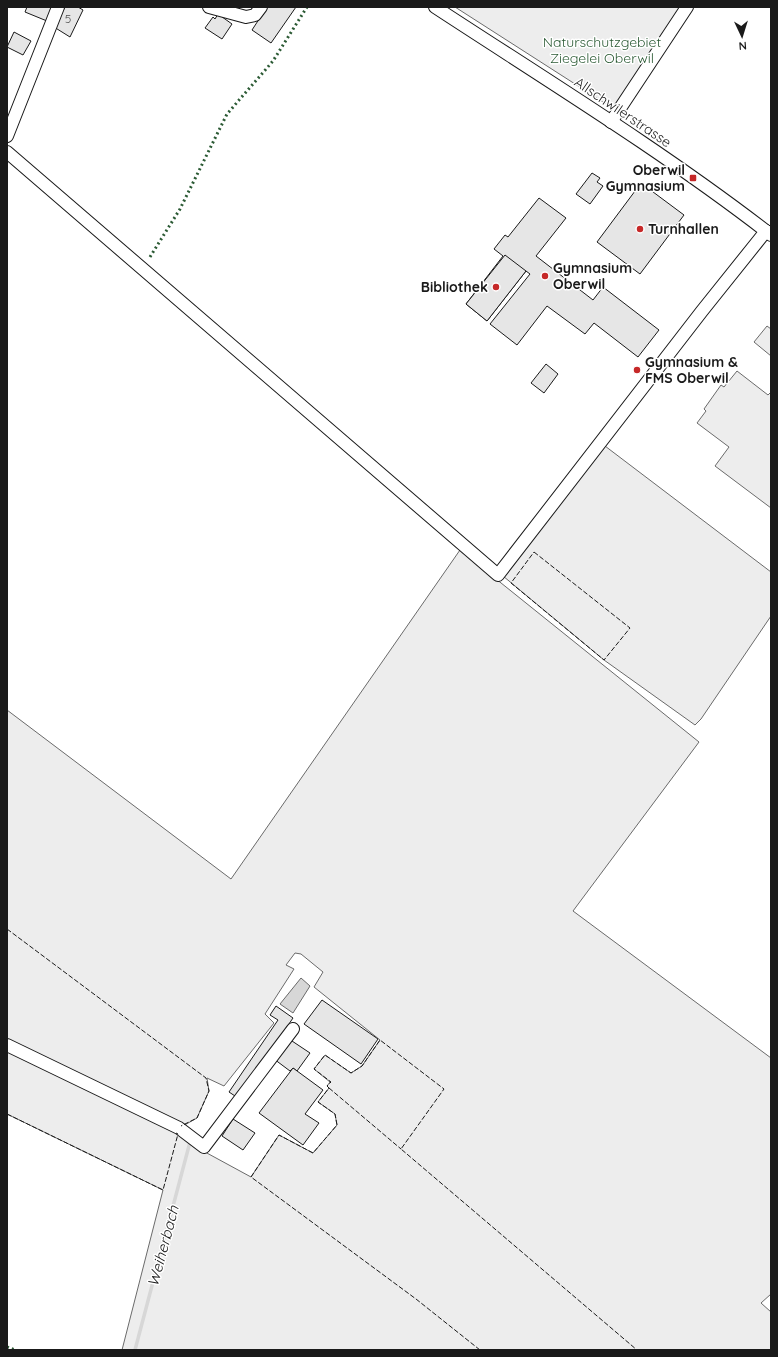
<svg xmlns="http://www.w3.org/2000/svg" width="778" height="1357" font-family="Quicksand,sans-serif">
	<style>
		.green { fill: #ededed; stroke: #6a6a6a }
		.water { fill: #d7d7d7; stroke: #6a6a6a }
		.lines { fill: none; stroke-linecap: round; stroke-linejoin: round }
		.stream { stroke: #d7d7d7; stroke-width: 3.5 }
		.building { fill: #e6e6e6; stroke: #1a1a1a }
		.minor-casing { stroke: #1a1a1a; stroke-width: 14 }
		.minor { stroke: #fff; stroke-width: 12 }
		.hedge { stroke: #2b5a34; stroke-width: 3; stroke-dasharray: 2 3; stroke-linecap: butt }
		.fence { stroke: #1a1a1a; stroke-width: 1; stroke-dasharray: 5 2; stroke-linecap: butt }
		.poi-dot { fill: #c62828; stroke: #fff; stroke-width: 1.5 }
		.labels { text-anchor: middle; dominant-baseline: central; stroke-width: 3; stroke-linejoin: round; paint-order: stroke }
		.number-label { font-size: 12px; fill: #4d4d4d }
		.park-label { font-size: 14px; fill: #2b5a34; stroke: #fff }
		.street-label { font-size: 14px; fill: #1a1a1a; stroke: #fff }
		.poi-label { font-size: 14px; font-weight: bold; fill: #1a1a1a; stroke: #fff; text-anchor: start }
		.water-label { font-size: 15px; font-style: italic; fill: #1a1a1a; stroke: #fff }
	</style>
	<rect width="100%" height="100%" fill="#fff"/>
	<!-- green -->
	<g class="green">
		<polygon points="455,7 682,7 614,109"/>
		<polygon points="767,326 771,329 771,356 754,342"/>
		<polygon points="737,371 768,395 771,392 771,508 715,466 729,447 697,423 706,411 704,409 721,385 724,387"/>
		<polygon points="605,446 771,572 771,616 701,719 695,725 604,660 503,576"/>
		<polygon points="460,550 699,742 573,911 771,1058 771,1294 761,1303 771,1312 771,1350 122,1350 163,1190 7,1114 7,1050 178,1134 205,1152 251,1177 279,1135 313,1153 337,1125 335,1114 318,1102 329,1088 327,1086 330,1082 314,1069 325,1055 351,1073 362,1066 380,1040 314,987 323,972 301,954 295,953 286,965 294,969 265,1014 274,1023 224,1086 207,1078 209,1091 197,1118 181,1127 7,1041 7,710 231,879"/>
	</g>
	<!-- water -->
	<polygon class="water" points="301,978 310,986 293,1013 280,1004"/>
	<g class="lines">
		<!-- stream -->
		<polyline class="stream" points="135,1350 190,1142"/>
	</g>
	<!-- building -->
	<g class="building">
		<polygon points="27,7 53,7 47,21 25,12"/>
		<polygon points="65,7 78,7 83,10 70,37 54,27"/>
		<polygon points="267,7 296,7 271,43 252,30"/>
		<polygon points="218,14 232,24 222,39 205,28 213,17 215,19"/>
		<polygon points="14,32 31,41 23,55 7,47"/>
		<polygon points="592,173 600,178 597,182 603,186 590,204 576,194"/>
		<polygon points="641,183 684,215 640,274 597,242"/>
		<polygon points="539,198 566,218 536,256 593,300 603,287 659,330 638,357 594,323 585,334 547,306 517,345 490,324 530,274 526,271 487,321 466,304 503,256 494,249 505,235 508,237"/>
		<polygon points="505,255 526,271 487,321 466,304"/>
		<polygon points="546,364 558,374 544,393 531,383"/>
		<polygon points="322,1000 378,1039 361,1064 304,1024"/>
		<polygon points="276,1006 293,1018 238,1098 229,1092 278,1020 270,1015"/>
		<polygon points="289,1039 310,1053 297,1071 293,1068 290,1071 274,1059"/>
		<polygon points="293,1068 323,1090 305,1114 319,1123 303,1145 259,1113"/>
		<polygon points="233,1119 255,1133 243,1150 222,1136"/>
	</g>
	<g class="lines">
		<!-- minor casing -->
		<g class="minor-casing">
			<g id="minor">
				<polyline points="209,7 246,17 255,15 261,7"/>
				<path d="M435,7c113,74 229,145 336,228"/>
				<polyline points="611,122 687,7"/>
				<polyline points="7,136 58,7"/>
				<polyline points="7,152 498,575 702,311 766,231"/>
				<polyline points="7,1045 179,1128 204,1147 293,1029"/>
			</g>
		</g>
		<!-- minor -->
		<use href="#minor" class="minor"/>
		<!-- hedge -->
		<g class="hedge">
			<polyline points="150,257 180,209 227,114 273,61 307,7"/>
			<polyline points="7,1347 15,1350"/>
		</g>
		<!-- fence -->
		<g class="fence">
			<polygon points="534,552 630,628 604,660 511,583"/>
			<polyline points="7,929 206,1078 209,1091 197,1118 181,1126"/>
			<polyline points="329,1088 401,1149"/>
			<polyline points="7,1114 163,1190 178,1134 176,1133"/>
			<polyline points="480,1350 416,1299 251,1177 279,1135 313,1153 337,1125 335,1114 318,1102 329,1088 327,1086 331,1082 314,1069 325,1055 351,1073 362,1066 380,1040 444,1089 401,1149 637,1350"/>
		</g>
	</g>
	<!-- markers -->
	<g class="poi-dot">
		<rect x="689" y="174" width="8" height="8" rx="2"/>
		<circle cx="640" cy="229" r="4"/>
		<circle cx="545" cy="276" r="4"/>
		<circle cx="496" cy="287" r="4"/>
		<circle cx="637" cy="370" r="4"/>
	</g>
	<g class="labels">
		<!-- number labels -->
		<g class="number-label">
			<text x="68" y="18">5</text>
		</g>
		<!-- park labels -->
		<g class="park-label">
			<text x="602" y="42">Naturschutzgebiet<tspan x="602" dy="16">Ziegelei Oberwil</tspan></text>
		</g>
		<!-- street labels -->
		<g class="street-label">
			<text transform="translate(623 112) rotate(34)">Allschwilerstrasse</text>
		</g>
		<!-- poi labels -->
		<g class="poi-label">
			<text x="685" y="170" text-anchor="end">Oberwil<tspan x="685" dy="16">Gymnasium</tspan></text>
			<text x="648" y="229">Turnhallen</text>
			<text x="553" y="268">Gymnasium<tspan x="553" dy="16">Oberwil</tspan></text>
			<text x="488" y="287" text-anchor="end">Bibliothek</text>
			<text x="645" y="362">Gymnasium &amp;<tspan x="645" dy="16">FMS Oberwil</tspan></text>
		</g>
		<!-- water labels -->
		<g class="water-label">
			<text transform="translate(163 1246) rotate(-75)">Weiherbach</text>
		</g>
	</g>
	<!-- border -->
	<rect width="778" height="1357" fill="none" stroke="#1a1a1a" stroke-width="16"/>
	<!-- north arrow -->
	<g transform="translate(742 36) rotate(176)" stroke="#ffffff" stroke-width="3" paint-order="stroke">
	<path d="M0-3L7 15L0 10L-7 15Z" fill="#1a1a1a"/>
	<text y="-6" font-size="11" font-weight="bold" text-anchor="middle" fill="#1a1a1a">N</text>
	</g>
</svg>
